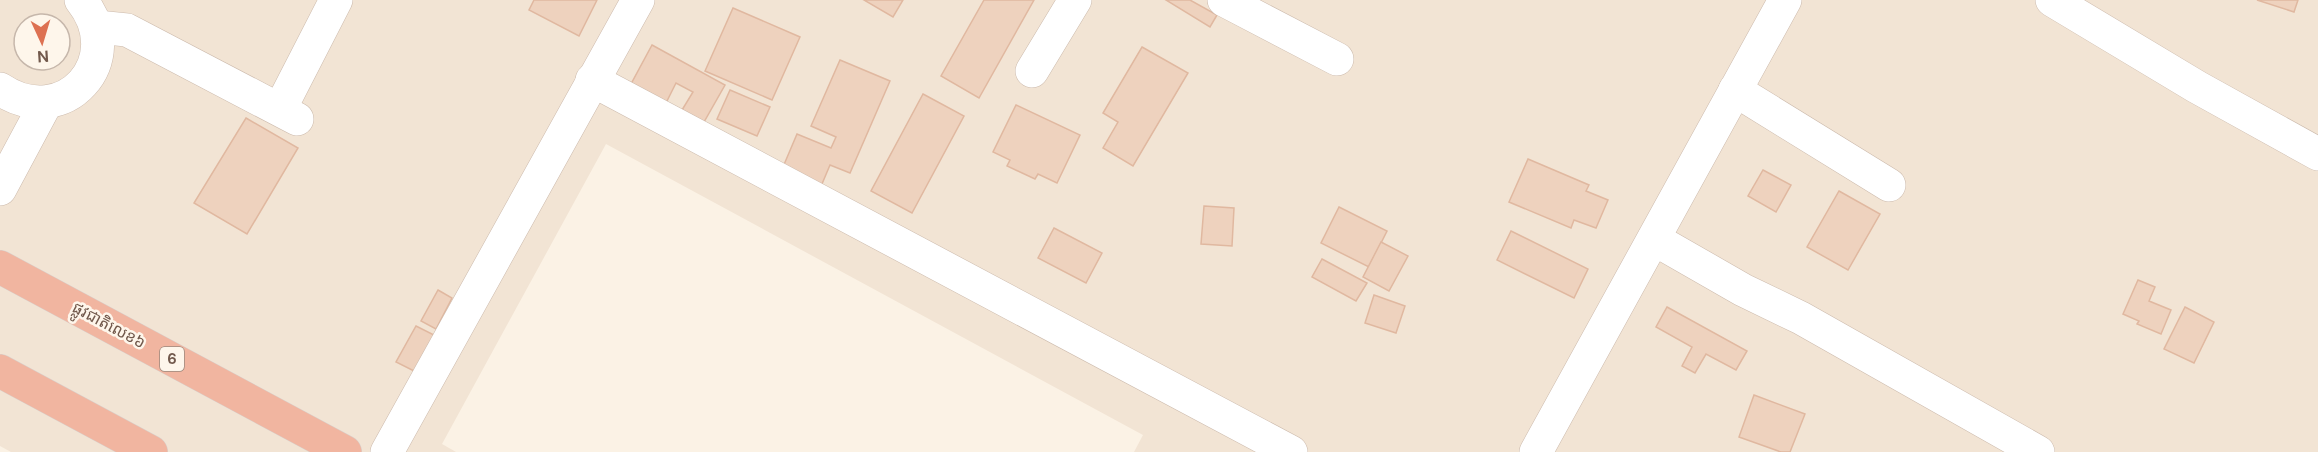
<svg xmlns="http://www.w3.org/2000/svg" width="2318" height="452" font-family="'DM Sans','Noto Sans Khmer',sans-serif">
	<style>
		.residential { fill: #f2e4d4; fill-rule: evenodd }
		.building { fill: #eed2be; stroke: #e0b8a0; stroke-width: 1.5 }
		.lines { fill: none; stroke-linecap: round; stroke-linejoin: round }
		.minor-casing { stroke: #ccbaac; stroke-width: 34 }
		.highway-casing { stroke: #d8d1cd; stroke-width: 34 }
		.minor { stroke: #fff; stroke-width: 33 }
		.highway { stroke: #f1b5a0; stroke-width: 33 }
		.labels { text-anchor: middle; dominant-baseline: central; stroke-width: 5; stroke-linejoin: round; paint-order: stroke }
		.shield { fill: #fef6eb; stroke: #9c887c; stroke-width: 1.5 }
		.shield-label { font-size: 15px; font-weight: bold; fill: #72594c }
		.street-label { font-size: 16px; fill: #72594c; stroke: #fef6eb }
	</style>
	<rect width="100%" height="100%" fill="#fbf2e5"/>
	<!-- residential -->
	<path class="residential" d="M0,0h2318v452h-1184l9,-17 -537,-291 -164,300 14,8h-445l-11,-6zM24,24h36v36h-36z"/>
	<!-- building -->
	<g class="building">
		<polygon points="534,0 597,0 579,36 529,10"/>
		<polygon points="864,0 903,0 893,17"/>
		<polygon points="984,0 1034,0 979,98 941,76"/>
		<polygon points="1166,0 1190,0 1217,15 1210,27"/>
		<polygon points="2257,0 2298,0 2294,12"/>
		<polygon points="733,8 800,37 772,100 705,71"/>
		<polygon points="652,45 725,85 704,122 682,110 693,92 676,83 666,103 631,84"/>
		<polygon points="1142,47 1188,73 1133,166 1103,148 1118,122 1103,113"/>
		<polygon points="840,60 890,81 850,173 830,165 819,191 780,174 797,134 831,148 836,137 811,126"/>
		<polygon points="730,90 770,107 757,136 717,119"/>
		<polygon points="923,94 964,116 912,213 871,191"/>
		<polygon points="1016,105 1080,135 1057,183 1038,174 1035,179 1007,166 1010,160 993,152"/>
		<polygon points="246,118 298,148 247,234 194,203"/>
		<polygon points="1528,159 1589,185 1586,191 1608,200 1596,228 1574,220 1571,228 1509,202"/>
		<polygon points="1763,170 1791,185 1776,212 1748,196"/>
		<polygon points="1839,191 1880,214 1848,270 1807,247"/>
		<polygon points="1204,206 1234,208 1232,246 1201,244"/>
		<polygon points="1339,207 1387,231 1369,267 1321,243"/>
		<polygon points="1054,228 1102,253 1086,283 1038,258"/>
		<polygon points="1511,231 1588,269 1574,298 1497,260"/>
		<polygon points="1381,242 1408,256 1389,291 1363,277"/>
		<polygon points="1322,259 1367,283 1356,301 1312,277"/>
		<polygon points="2138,280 2155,287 2149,301 2171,310 2161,334 2137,324 2139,321 2123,314"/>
		<polygon points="438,290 452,298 436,329 421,321"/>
		<polygon points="1374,295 1405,306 1396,333 1365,323"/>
		<polygon points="1667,307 1747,351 1736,370 1706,354 1695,373 1682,366 1692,347 1656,327"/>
		<polygon points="2185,307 2214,322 2194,363 2164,349"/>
		<polygon points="416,326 436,336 416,372 396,362"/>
		<polygon points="1754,395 1805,414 1790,452 1781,452 1739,437"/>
	</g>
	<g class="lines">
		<!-- minor casing -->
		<g class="minor-casing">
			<g id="minor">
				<polyline points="1224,0 1337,59"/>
				<polyline points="2052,0 2197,87 2318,154"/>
				<polyline points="97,27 127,30 297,119"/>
				<polyline points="1032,71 1075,0"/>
				<polyline points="592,80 1291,452"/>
				<path d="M0,89c64,43 129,-29 81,-89"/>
				<polyline points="1735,90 1889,185"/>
				<polyline points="280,109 336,0"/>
				<polyline points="0,189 46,103"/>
				<polyline points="1654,239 1743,290 1801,318 2038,452"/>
				<polyline points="387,452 638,0"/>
				<polyline points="1536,452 1785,0"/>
			</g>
		</g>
		<!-- highway casing -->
		<g class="highway-casing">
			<g id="highway">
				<polyline points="0,267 345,452"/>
				<polyline points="0,371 151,452"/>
			</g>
		</g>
		<!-- minor -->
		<use href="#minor" class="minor"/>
		<!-- highway -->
		<use href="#highway" class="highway"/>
	</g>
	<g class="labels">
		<!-- shield labels -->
		<rect class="shield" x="160" y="347" width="24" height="24" rx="4.5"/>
		<g class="shield-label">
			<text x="172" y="359">6</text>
		</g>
		<!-- street labels -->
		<g class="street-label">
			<text transform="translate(109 325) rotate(28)">ផ្លូវជាតិលេខ៦</text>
		</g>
	</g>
	<!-- north arrow -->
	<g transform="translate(42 42) rotate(176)"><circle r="28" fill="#fef6eb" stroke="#c6b7ab" stroke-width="1.5"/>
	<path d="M0-4.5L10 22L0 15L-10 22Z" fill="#dd7152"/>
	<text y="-9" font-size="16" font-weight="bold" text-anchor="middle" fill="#72594c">N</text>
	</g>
</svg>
